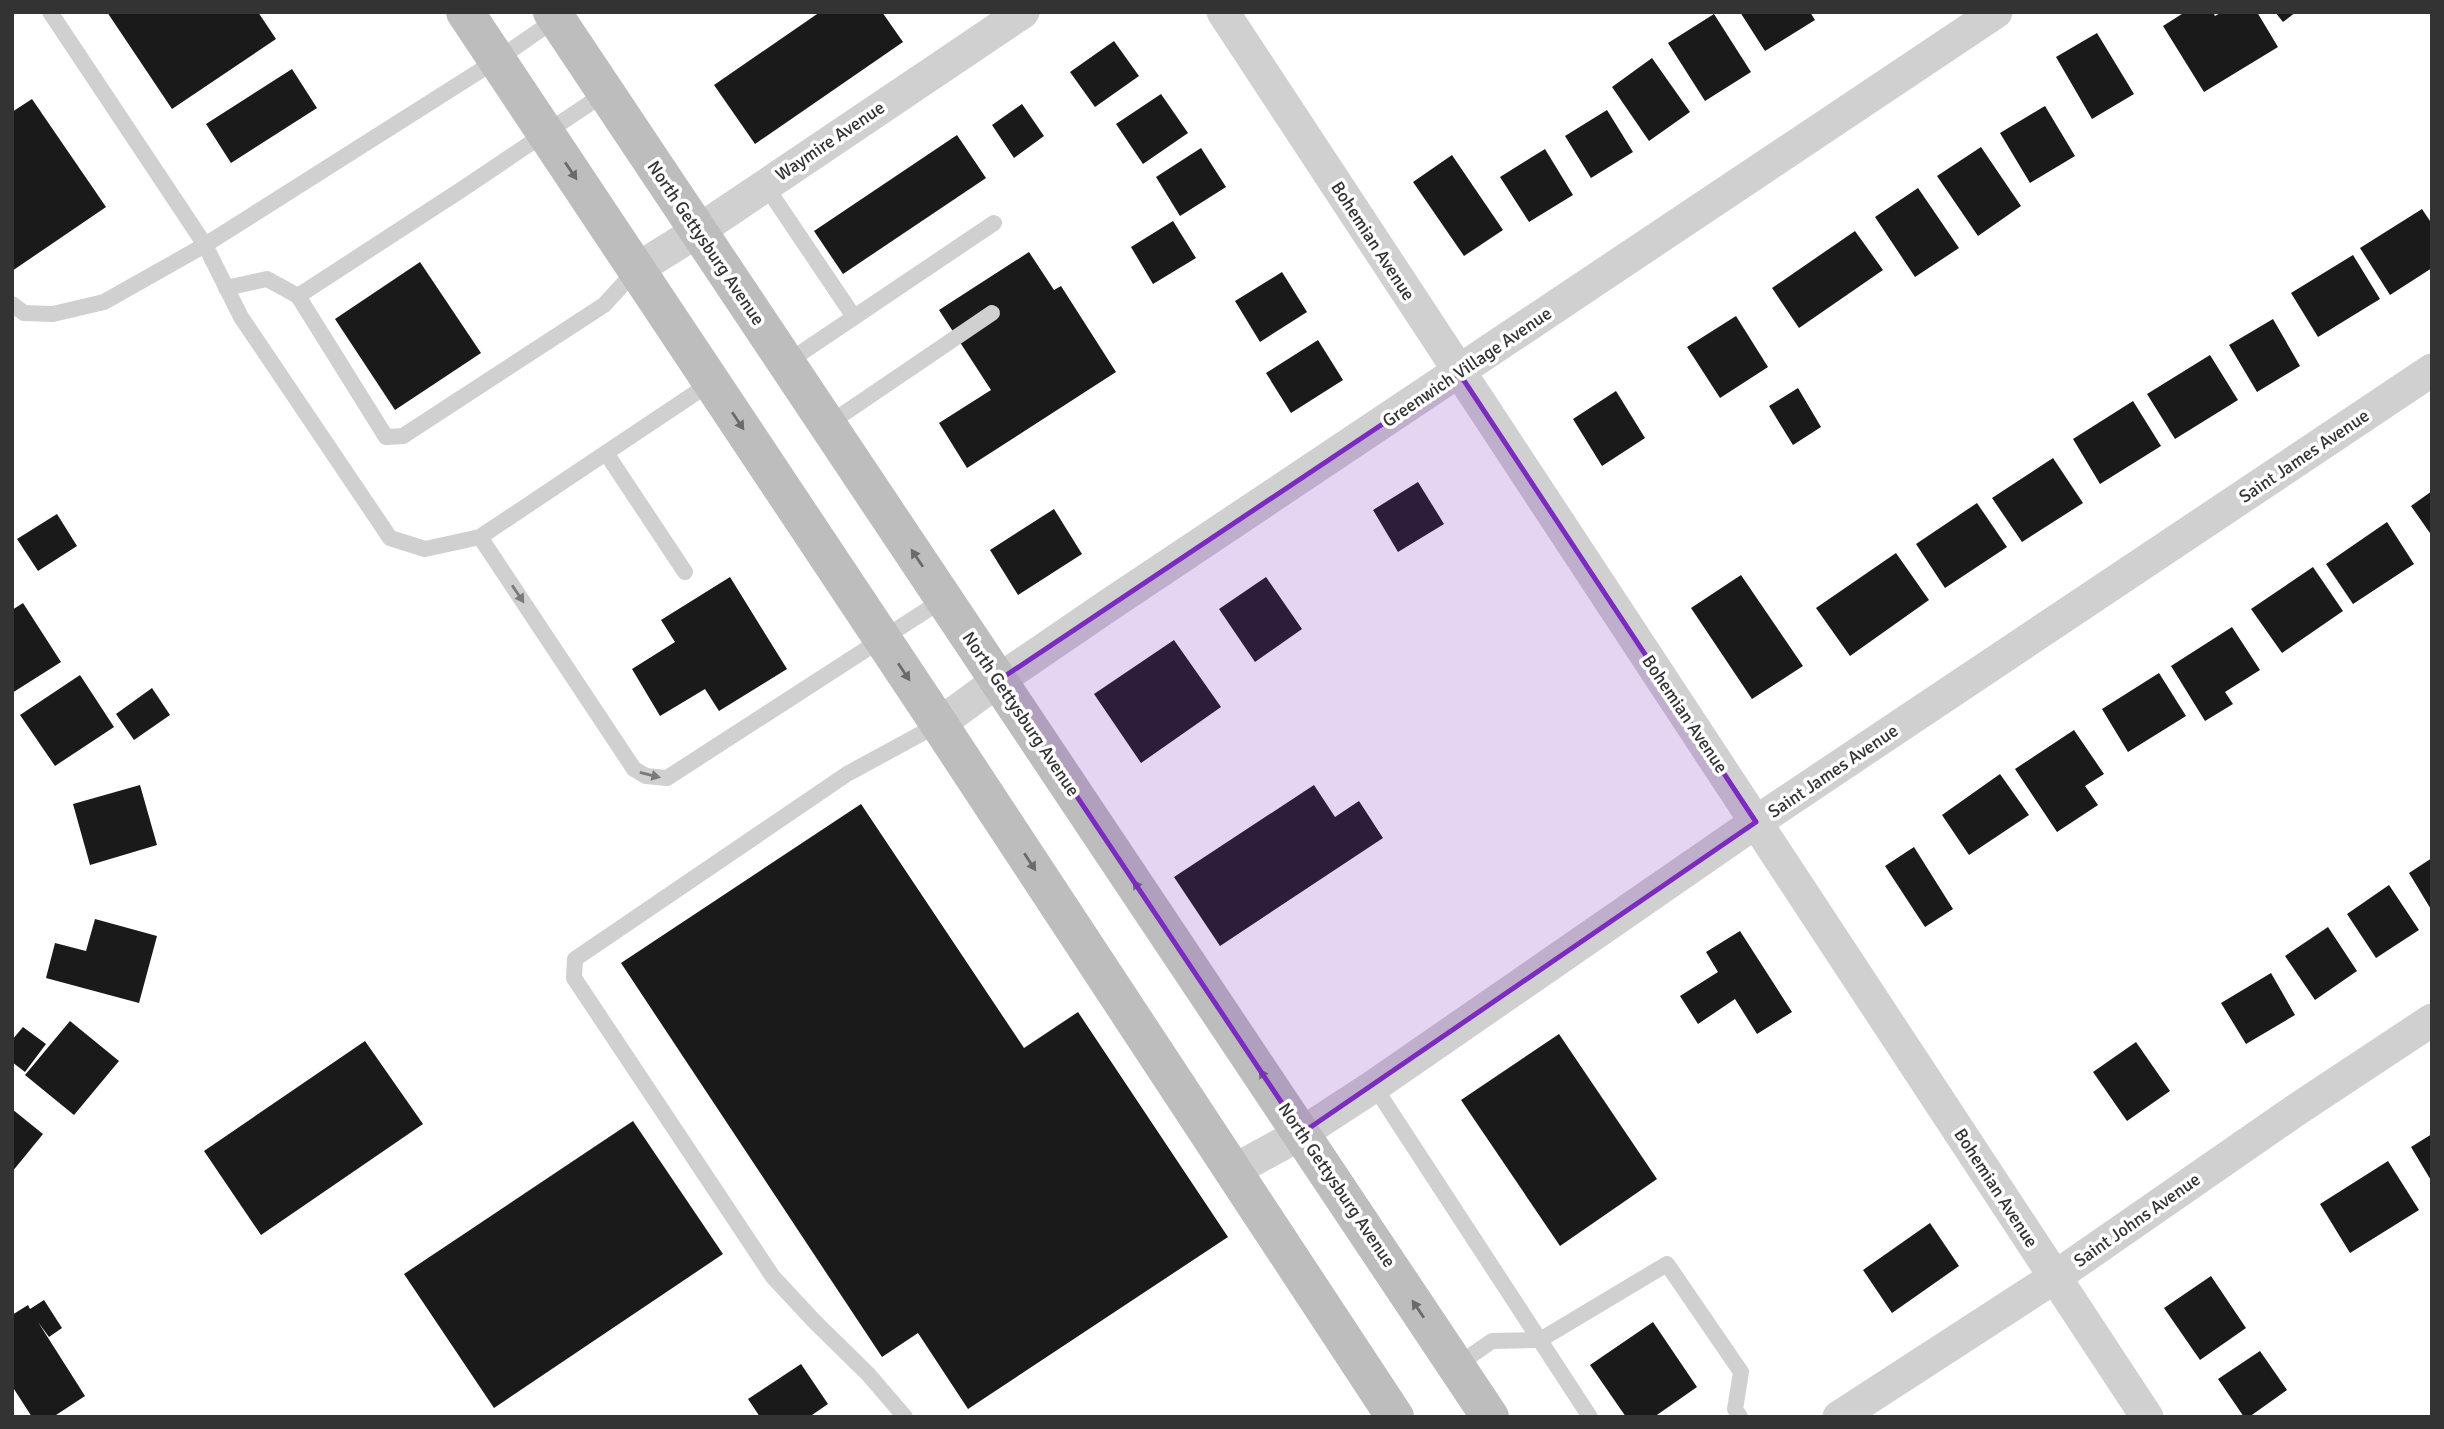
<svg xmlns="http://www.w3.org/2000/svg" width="2444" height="1429" font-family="Signika,sans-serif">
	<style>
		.building { fill: #1a1a1a }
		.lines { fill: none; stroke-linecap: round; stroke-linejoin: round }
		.service { stroke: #d0d0d0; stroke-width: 16 }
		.minor { stroke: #d0d0d0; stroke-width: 33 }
		.secondary { stroke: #bdbdbd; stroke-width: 38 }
		.oneway { fill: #6a6a6a }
		.oneway2 { fill: #7a7a7a }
		.marked { fill: #7b2cbf; fill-opacity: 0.2; stroke: #7b2cbf; stroke-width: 5; stroke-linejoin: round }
		.labels { text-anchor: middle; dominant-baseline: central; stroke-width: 7; stroke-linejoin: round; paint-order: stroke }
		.street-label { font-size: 18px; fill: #333; stroke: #fff }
	</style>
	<rect width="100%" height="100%" fill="#fff"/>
	<!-- building -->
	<g class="building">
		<polygon points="107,12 258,12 276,39 172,109"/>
		<polygon points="820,12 882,12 903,42 755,144 714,85"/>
		<polygon points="1740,12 1810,12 1815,20 1765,51"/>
		<polygon points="2185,12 2213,12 2215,16 2222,12 2257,12 2278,47 2204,92 2163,26"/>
		<polygon points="2275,12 2296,12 2283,22"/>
		<polygon points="1714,14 1751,72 1705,101 1668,43"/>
		<polygon points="2097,33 2134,94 2092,119 2056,57"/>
		<polygon points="1114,41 1139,76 1095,107 1070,72"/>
		<polygon points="1652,58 1690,112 1649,141 1612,87"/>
		<polygon points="292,69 317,108 231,163 206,124"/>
		<polygon points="1161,94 1188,133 1143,164 1116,124"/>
		<polygon points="32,99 106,207 12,271 12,112"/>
		<polygon points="1022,104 1044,136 1014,158 992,125"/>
		<polygon points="2045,106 2075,156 2030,183 2000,133"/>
		<polygon points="1607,110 1633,152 1591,178 1565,136"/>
		<polygon points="957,135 986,178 843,274 814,231"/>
		<polygon points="1981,147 2021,206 1978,236 1937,176"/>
		<polygon points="1201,148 1226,187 1180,216 1156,177"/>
		<polygon points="1545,149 1573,195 1529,222 1500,177"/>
		<polygon points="1452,155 1503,230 1464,256 1413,182"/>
		<polygon points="1918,188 1959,248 1915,277 1875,217"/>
		<polygon points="2422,209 2432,224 2432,268 2390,295 2360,248"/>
		<polygon points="1173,221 1196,258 1153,284 1131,247"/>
		<polygon points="1855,231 1883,270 1799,328 1772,288"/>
		<polygon points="1029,252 1054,290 1061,286 1116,372 967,468 939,423 991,390 939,310"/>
		<polygon points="2353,255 2380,299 2318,337 2291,293"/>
		<polygon points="420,262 481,353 395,410 335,319"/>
		<polygon points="1282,272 1307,312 1260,342 1235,301"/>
		<polygon points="1736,316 1768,367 1720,398 1687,347"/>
		<polygon points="2273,319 2300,366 2257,392 2229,345"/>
		<polygon points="1318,340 1343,380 1291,413 1266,373"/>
		<polygon points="2210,355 2238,400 2175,439 2147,394"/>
		<polygon points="1798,388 1821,427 1793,445 1769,406"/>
		<polygon points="1616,391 1645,438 1602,466 1573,419"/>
		<polygon points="2133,401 2161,446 2100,484 2073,439"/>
		<polygon points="2053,458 2083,503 2022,542 1992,498"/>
		<polygon points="1418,482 1444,524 1398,552 1373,510"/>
		<polygon points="2432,491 2432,536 2411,506"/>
		<polygon points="1977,503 2007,547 1945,588 1916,544"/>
		<polygon points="1054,509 1082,554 1018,595 990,550"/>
		<polygon points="57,514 77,546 38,571 17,539"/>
		<polygon points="2387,522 2414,564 2353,604 2326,564"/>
		<polygon points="1896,553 1929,600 1850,656 1816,608"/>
		<polygon points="2313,567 2343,611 2282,653 2251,609"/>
		<polygon points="1741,575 1803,666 1752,699 1691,608"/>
		<polygon points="730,577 787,669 719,711 705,689 660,716 632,669 675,642 661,620"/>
		<polygon points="1266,577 1302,629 1255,662 1219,609"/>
		<polygon points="23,603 61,662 12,693 12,610"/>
		<polygon points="2232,627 2260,670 2225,692 2233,704 2205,721 2171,666"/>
		<polygon points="1174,640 1221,707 1141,763 1094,694"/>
		<polygon points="2159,673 2186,716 2128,752 2102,709"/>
		<polygon points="80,675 114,727 55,766 20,715"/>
		<polygon points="152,688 170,715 134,740 116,714"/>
		<polygon points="2074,730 2104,774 2085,786 2098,805 2057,832 2015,769"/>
		<polygon points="2000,774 2029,815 1969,855 1942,815"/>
		<polygon points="140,785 157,845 90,865 73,804"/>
		<polygon points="1314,785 1335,817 1359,801 1383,838 1220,946 1174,877"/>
		<polygon points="861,804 1024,1048 1078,1012 1228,1237 968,1409 918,1333 882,1357 621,963"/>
		<polygon points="1914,847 1953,909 1925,927 1885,866"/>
		<polygon points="2432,858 2432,911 2409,873"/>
		<polygon points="2389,885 2419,930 2376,958 2347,914"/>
		<polygon points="95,919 157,936 139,1003 46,978 55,943 86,951"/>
		<polygon points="2328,927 2357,971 2315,1000 2285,956"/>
		<polygon points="1740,931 1792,1012 1757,1034 1735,999 1698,1024 1680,996 1718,972 1706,952"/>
		<polygon points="2271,973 2295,1015 2246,1044 2221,1003"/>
		<polygon points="70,1021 119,1061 74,1115 25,1075"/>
		<polygon points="23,1027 46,1044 25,1072 12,1062 12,1040"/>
		<polygon points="1559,1034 1657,1179 1560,1246 1461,1100"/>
		<polygon points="365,1041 423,1124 261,1235 204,1151"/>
		<polygon points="2136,1042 2170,1091 2127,1121 2093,1072"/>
		<polygon points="12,1109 43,1134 12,1172"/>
		<polygon points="633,1121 723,1254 494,1408 404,1274"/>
		<polygon points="2432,1134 2432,1182 2411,1147"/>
		<polygon points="2388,1161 2419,1210 2350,1253 2320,1204"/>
		<polygon points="1930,1223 1959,1266 1892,1313 1863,1270"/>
		<polygon points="2211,1276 2246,1328 2200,1360 2164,1308"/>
		<polygon points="44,1300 62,1328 49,1337 38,1322 85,1396 53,1417 32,1417 12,1386 12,1315 28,1305 30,1309"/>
		<polygon points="1653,1322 1697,1387 1654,1417 1626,1417 1590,1365"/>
		<polygon points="2260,1351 2287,1390 2249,1417 2244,1417 2218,1379"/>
		<polygon points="801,1364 828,1404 809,1417 760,1417 748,1399"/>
	</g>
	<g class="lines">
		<!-- service -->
		<g class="service">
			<polyline points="50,12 205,245 241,317 390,538 425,549 480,537 712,382"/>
			<polyline points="605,93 464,188 298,296 386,437 403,436 604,305 637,269"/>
			<polyline points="765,185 854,317"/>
			<polyline points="226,288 267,279 298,296"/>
			<polyline points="12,304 24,313 53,314 104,302 205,245 497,60 556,19"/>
			<polyline points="786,363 994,223"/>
			<polyline points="827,425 992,313"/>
			<polyline points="606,453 685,572"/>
			<polyline points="480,537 634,769 646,776 667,778 944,599"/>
			<polyline points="1374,1086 1590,1417"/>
			<polyline points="1456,1366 1492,1341 1540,1340 1667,1264 1741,1372 1735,1409 1740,1417"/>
			<polyline points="905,1417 868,1374 815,1322 773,1277 574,978 575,959 847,774 939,724"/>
		</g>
		<!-- minor -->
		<g class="minor">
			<polyline points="1223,12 2147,1417"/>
			<polyline points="637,269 698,231 1023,12"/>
			<polyline points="939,724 999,680 1112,603 1996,12"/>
			<polyline points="1233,1171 1302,1133 1374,1086 1756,822 2432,370"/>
			<polyline points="1839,1417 2055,1277 2296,1110 2432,1020"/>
		</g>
		<!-- secondary -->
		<g class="secondary">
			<polyline points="465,12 939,724 1395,1417"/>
			<polyline points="552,12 1490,1417"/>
		</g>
	</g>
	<!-- one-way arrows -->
	<defs><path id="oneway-solid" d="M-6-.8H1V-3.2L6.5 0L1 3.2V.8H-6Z" transform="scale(1.75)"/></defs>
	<g class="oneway">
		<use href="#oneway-solid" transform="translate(571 171) rotate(56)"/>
		<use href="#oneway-solid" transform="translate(738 421) rotate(56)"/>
		<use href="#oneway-solid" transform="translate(917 558) rotate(-124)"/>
		<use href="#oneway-solid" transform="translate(904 672) rotate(56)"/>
		<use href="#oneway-solid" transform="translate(1030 862) rotate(57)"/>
		<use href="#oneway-solid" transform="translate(1139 889) rotate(-124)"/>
		<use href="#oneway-solid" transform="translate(1265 1078) rotate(-124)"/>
		<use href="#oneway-solid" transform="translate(1418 1309) rotate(-124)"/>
	</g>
	<g class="oneway2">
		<use href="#oneway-solid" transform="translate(518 594) rotate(56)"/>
		<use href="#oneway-solid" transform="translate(650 775) rotate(14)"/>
	</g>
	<!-- marked area -->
	<path class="marked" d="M1459,373l297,449 -454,311 -303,-453z"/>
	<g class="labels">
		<!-- street labels -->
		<g class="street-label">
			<text transform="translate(830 141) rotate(-34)">Waymire Avenue</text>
			<text transform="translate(1373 241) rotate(57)">Bohemian Avenue</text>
			<text transform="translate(706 243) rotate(56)">North Gettysburg Avenue</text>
			<text transform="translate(1467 367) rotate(-34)">Greenwich Village Avenue</text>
			<text transform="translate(2304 456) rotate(-34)">Saint James Avenue</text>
			<text transform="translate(1021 714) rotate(56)">North Gettysburg Avenue</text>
			<text transform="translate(1685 714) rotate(56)">Bohemian Avenue</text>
			<text transform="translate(1833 771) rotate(-34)">Saint James Avenue</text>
			<text transform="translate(1337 1185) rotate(56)">North Gettysburg Avenue</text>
			<text transform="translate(1996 1188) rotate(57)">Bohemian Avenue</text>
			<text transform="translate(2137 1220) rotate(-35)">Saint Johns Avenue</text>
		</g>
	</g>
	<!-- border -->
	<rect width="2444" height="1429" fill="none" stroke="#333333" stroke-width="28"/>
</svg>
